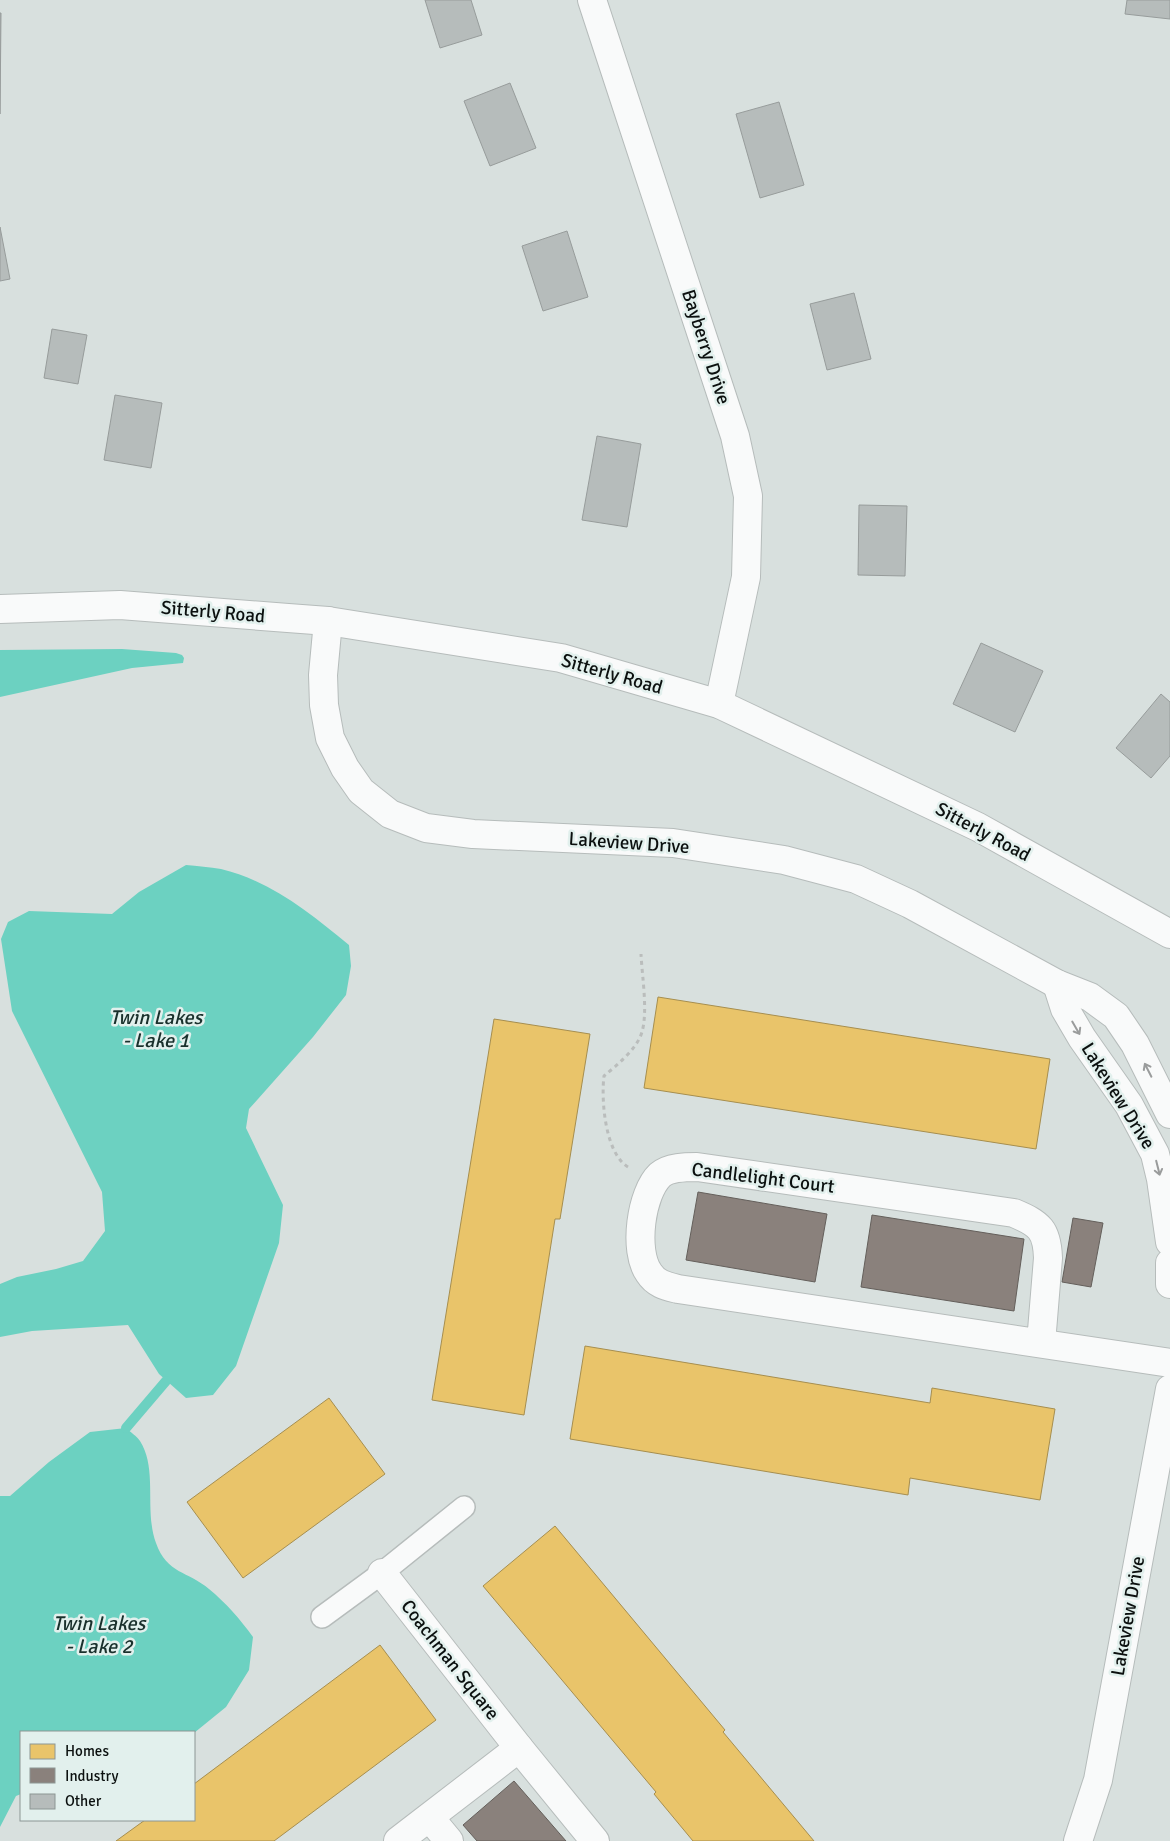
<svg xmlns="http://www.w3.org/2000/svg" width="1170" height="1841" font-family="Signika,sans-serif">
	<style>
		.water { fill: #6cd1c1 }
		.homes { fill: #e9c46a; stroke: #a68e4f }
		.industry { fill: #8a817c; stroke: #645f5b }
		.lines { fill: none; stroke-linecap: round; stroke-linejoin: round }
		.stream { stroke: #6cd1c1; stroke-width: 10 }
		.building { fill: #b6bcbb; stroke: #979c9b }
		.lane-casing { stroke: #b6bcbb; stroke-width: 24 }
		.street-casing { stroke: #b6bcbb; stroke-width: 30 }
		.secondary-casing { stroke: #b6bcbb; stroke-width: 30 }
		.path { stroke: #babdbc; stroke-width: 3; stroke-dasharray: 4 4; stroke-linecap: butt }
		.lane { stroke: #f9fafa; stroke-width: 21 }
		.street { stroke: #f9fafa; stroke-width: 28 }
		.secondary { stroke: #f9fafa; stroke-width: 28 }
		.oneway { stroke: #9a9c9c }
		.labels { text-anchor: middle; dominant-baseline: central; stroke-width: 5; stroke-linejoin: round; paint-order: stroke }
		.street-label { font-size: 19px; fill: #0b100f; stroke: #e2f0ed }
		.water-label { font-size: 20px; font-style: italic; fill: #19302c; stroke: #e2f0ed }
	</style>
	<rect width="100%" height="100%" fill="#d8e0de"/>
	<!-- water -->
	<g class="water">
		<polygon points="122,649 176,653 182,655 184,658 183,663 132,668 0,697 0,650"/>
		<path d="M186,865c11,1 24,2 35,4 50,12 89,44 128,76l2,21 -5,29 -33,42 -64,72 -3,19 37,77 -4,38 -43,123 -23,29 -27,3 -27,-24 -31,-49 -96,6 -32,6v-53l17,-7 39,-8 27,-8 22,-30 -3,-39 -90,-181 -11,-72 7,-17 21,-11 83,3 27,-22z"/>
		<path d="M126,1428c4,4 11,8 14,13 18,28 4,70 16,102 11,31 32,28 53,46 17,14 31,30 44,48l-4,33 -23,37 -32,26 -173,-1v62l-5,2 -16,31v-331h10l39,-34 41,-30z"/>
	</g>
	<!-- homes -->
	<g class="homes">
		<polygon points="658,997 1050,1059 1036,1149 644,1088"/>
		<polygon points="494,1019 590,1034 560,1219 555,1219 524,1415 432,1400"/>
		<polygon points="585,1346 930,1403 932,1388 1055,1409 1040,1500 910,1478 908,1495 570,1439"/>
		<polygon points="329,1398 385,1474 243,1578 187,1502"/>
		<polygon points="555,1526 725,1730 723,1732 814,1841 693,1841 654,1794 656,1792 483,1586"/>
		<polygon points="380,1645 436,1720 274,1841 116,1841 145,1820 194,1820 194,1784"/>
	</g>
	<!-- industry -->
	<g class="industry">
		<polygon points="698,1192 827,1214 815,1282 686,1260"/>
		<polygon points="872,1215 1024,1239 1014,1311 861,1287"/>
		<polygon points="1073,1218 1103,1223 1091,1287 1062,1282"/>
		<polygon points="514,1781 566,1841 477,1841 463,1825"/>
	</g>
	<g class="lines">
		<!-- stream -->
		<polyline class="stream" points="126,1428 166,1381"/>
	</g>
	<!-- building -->
	<g class="building">
		<polygon points="425,0 471,0 482,35 440,48"/>
		<polygon points="1127,0 1170,0 1170,19 1125,14"/>
		<polygon points="0,13 1,13 0,114"/>
		<polygon points="510,83 536,148 490,166 464,101"/>
		<polygon points="779,102 804,185 760,198 736,114"/>
		<polygon points="0,227 10,279 0,281"/>
		<polygon points="567,231 588,297 543,311 522,246"/>
		<polygon points="854,293 871,359 827,370 810,304"/>
		<polygon points="52,329 87,335 78,384 44,378"/>
		<polygon points="115,395 162,403 151,468 104,460"/>
		<polygon points="597,436 641,444 627,527 582,520"/>
		<polygon points="859,505 907,506 905,576 858,575"/>
		<polygon points="981,643 1043,671 1015,732 953,704"/>
		<polygon points="1161,694 1170,702 1170,756 1151,778 1116,748"/>
	</g>
	<g class="lines">
		<!-- lane casing -->
		<g class="lane-casing">
			<polyline id="lane" points="322,1617 382,1573 464,1507"/>
		</g>
		<!-- street casing -->
		<g class="street-casing">
			<g id="street">
				<polyline points="592,0 735,436 748,496 746,577 719,704"/>
				<polyline points="328,621 323,675 324,705 330,738 345,768 361,791 390,814 426,828 473,834 673,843 784,860 856,879 910,904 1057,984 1090,997 1116,1016 1135,1044 1170,1114"/>
				<polyline points="1057,984 1065,1009 1082,1038 1129,1105 1155,1154 1161,1179 1170,1242"/>
				<polyline points="1170,1263 1170,1284"/>
				<path d="M1041,1343l7,-85c-1,-28 -8,-34 -34,-45l-317,-46c-11,0 -28,0 -37,8 -19,18 -27,76 -11,98 7,11 17,13 29,16l492,74"/>
				<polyline points="382,1573 519,1748 595,1841"/>
				<polyline points="430,1818 449,1841"/>
				<polyline points="398,1841 519,1748"/>
				<polyline points="1078,1841 1098,1780 1170,1389"/>
			</g>
		</g>
		<!-- secondary casing -->
		<g class="secondary-casing">
			<polyline id="secondary" points="0,609 120,605 288,618 328,621 561,658 719,704 978,827 1170,934"/>
		</g>
		<!-- path -->
		<path class="path" d="M628,1167c-23,-14 -27,-67 -24,-91 13,-11 33,-27 38,-44 6,-21 0,-56 -1,-78"/>
		<!-- lane -->
		<use href="#lane" class="lane"/>
		<!-- street -->
		<use href="#street" class="street"/>
		<!-- secondary -->
		<use href="#secondary" class="secondary"/>
	</g>
	<!-- one-way arrows -->
	<defs><path id="oneway-shaft" d="M-6 0H5M1.5-3L5.5 0L1.5 3" fill="none" stroke-width="1.6" stroke-linecap="round" stroke-linejoin="round" transform="scale(1.25)"/></defs>
	<g class="oneway">
		<use href="#oneway-shaft" transform="translate(1076 1028) rotate(60)"/>
		<use href="#oneway-shaft" transform="translate(1148 1070) rotate(-117)"/>
		<use href="#oneway-shaft" transform="translate(1158 1168) rotate(76)"/>
	</g>
	<g class="labels">
		<!-- street labels -->
		<g class="street-label">
			<text transform="translate(706 347) rotate(72)">Bayberry Drive</text>
			<text transform="translate(213 612) rotate(5)">Sitterly Road</text>
			<text transform="translate(612 674) rotate(16)">Sitterly Road</text>
			<text transform="translate(983 832) rotate(28)">Sitterly Road</text>
			<text transform="translate(629 843) rotate(4)">Lakeview Drive</text>
			<text transform="translate(1118 1096) rotate(58)">Lakeview Drive</text>
			<text transform="translate(763 1178) rotate(7)">Candlelight Court</text>
			<text transform="translate(1128 1616) rotate(-80)">Lakeview Drive</text>
			<text transform="translate(450 1660) rotate(52)">Coachman Square</text>
		</g>
		<!-- water labels -->
		<g class="water-label">
			<text x="156" y="1017">Twin Lakes<tspan x="156" dy="23">- Lake 1</tspan></text>
			<text x="99" y="1623">Twin Lakes<tspan x="99" dy="23">- Lake 2</tspan></text>
		</g>
	</g>
	<!-- legend -->
	<rect x="20" y="1731" width="175" height="90" fill="#e2f0ed" stroke="#8c9694"/>
	<rect x="30" y="1744" width="25" height="15" fill="#e9c46a" stroke="#8c9694"/>
	<text x="65" y="1756" font-size="15" fill="#0b100f">Homes</text>
	<rect x="30" y="1768" width="25" height="15" fill="#8a817c" stroke="#8c9694"/>
	<text x="65" y="1781" font-size="15" fill="#0b100f">Industry</text>
	<rect x="30" y="1794" width="25" height="15" fill="#b6bcbb" stroke="#8c9694"/>
	<text x="65" y="1806" font-size="15" fill="#0b100f">Other</text>
</svg>
